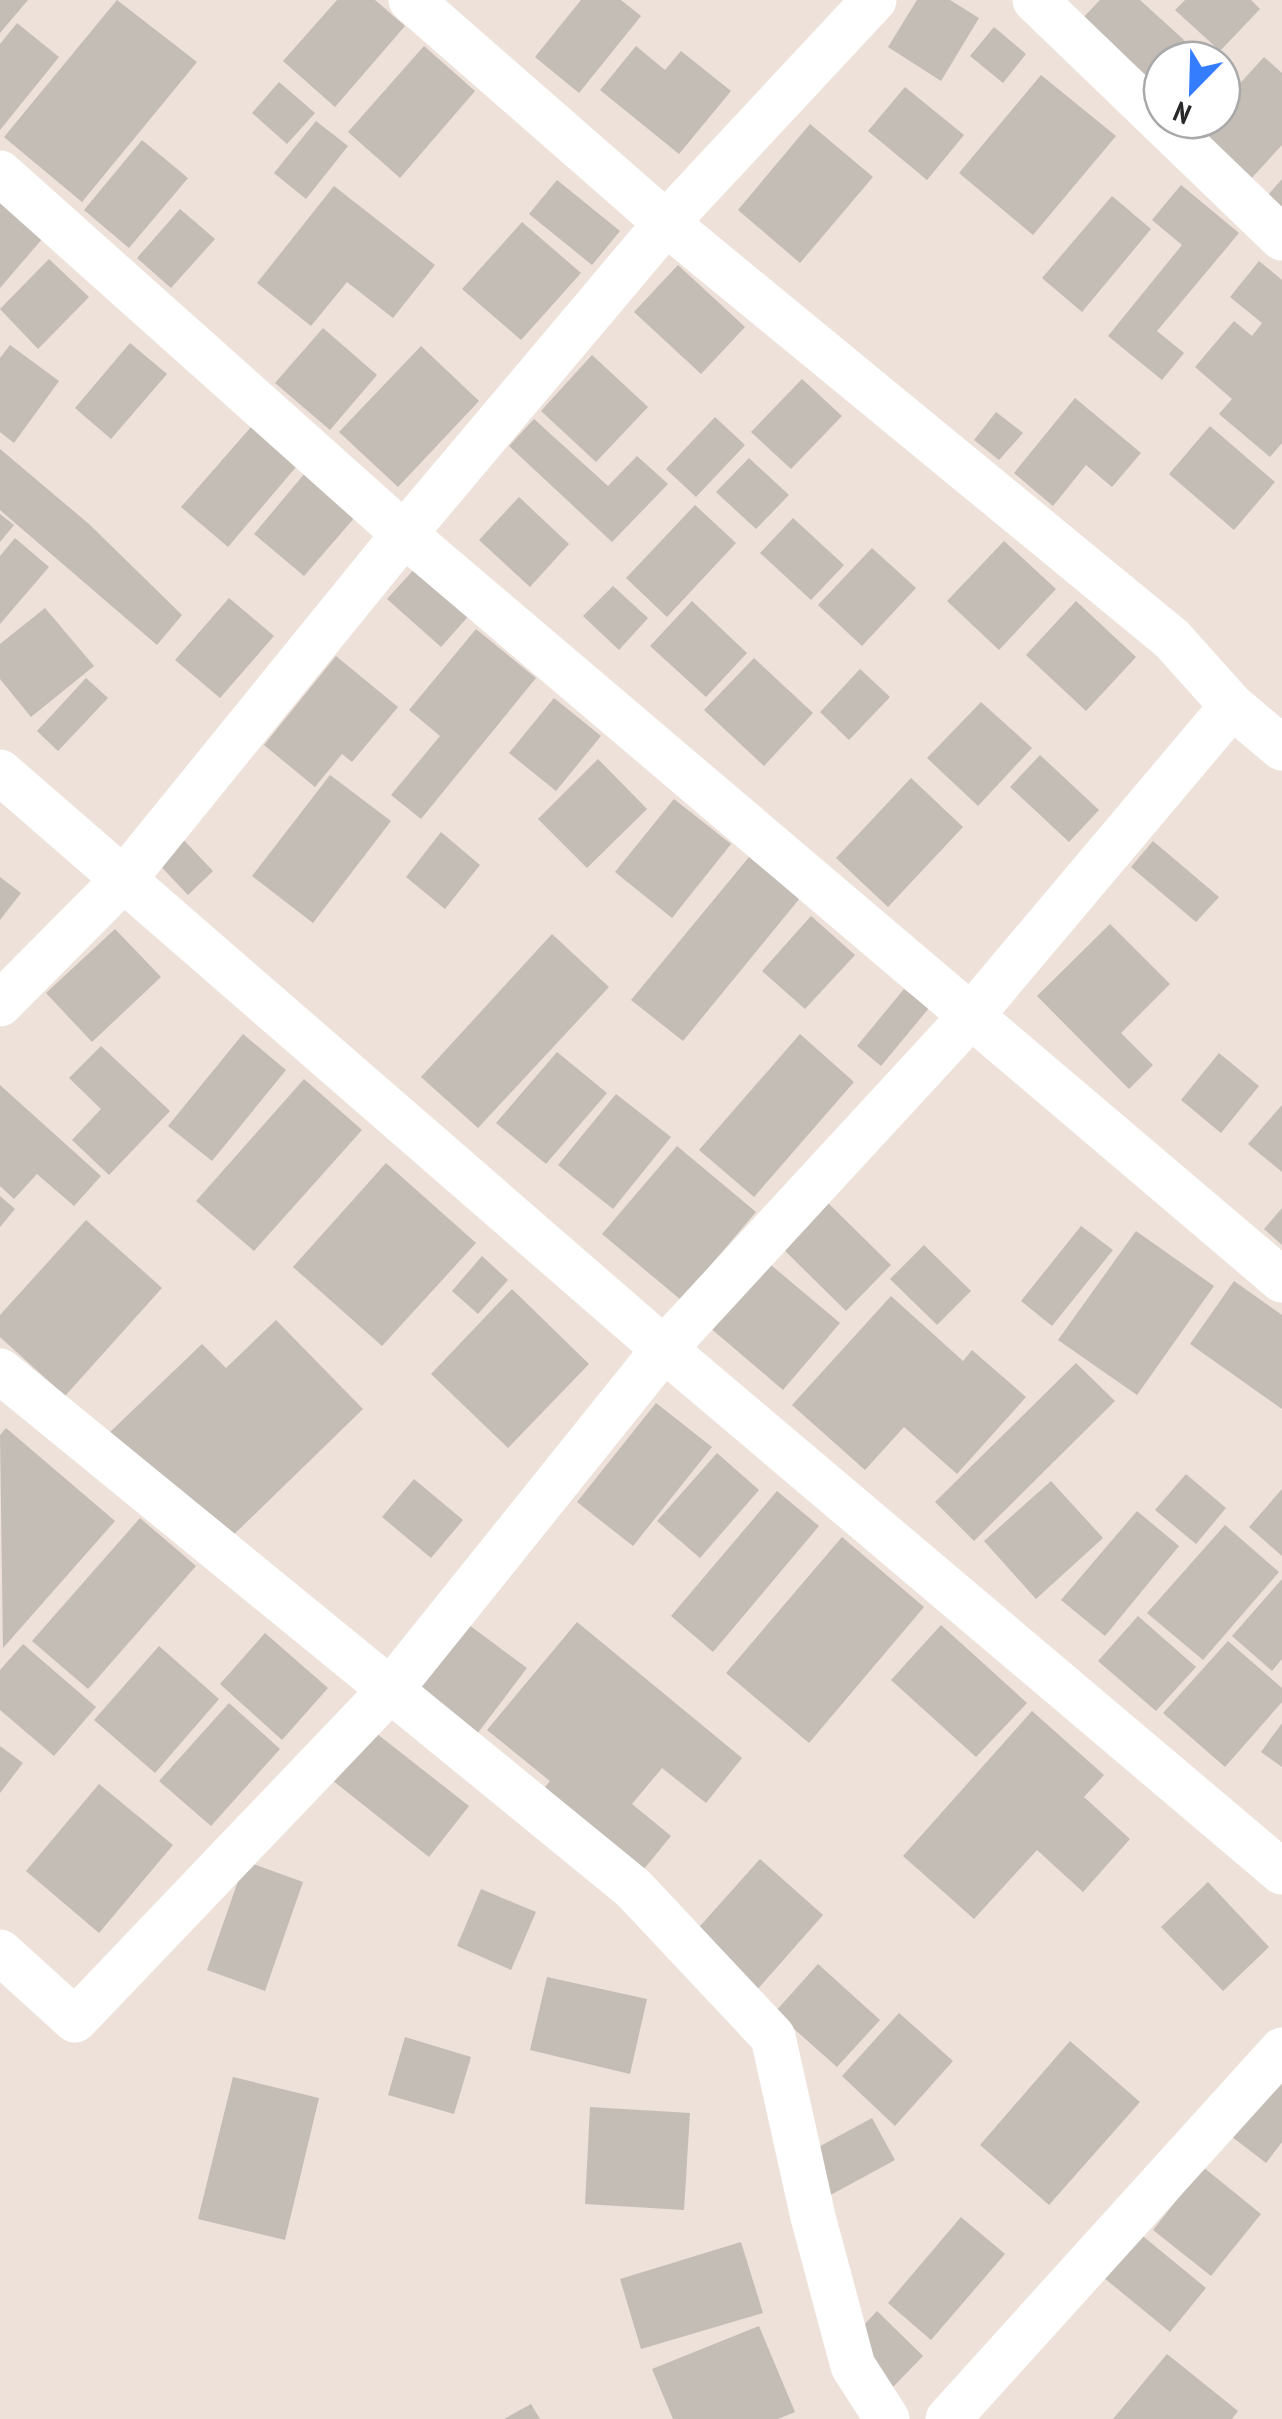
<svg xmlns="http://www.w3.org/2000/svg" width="1282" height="2419" font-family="'PT Sans Narrow',sans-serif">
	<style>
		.building { fill: #c4bdb6 }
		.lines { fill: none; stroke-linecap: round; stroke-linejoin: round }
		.minor { stroke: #fff; stroke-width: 45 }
	</style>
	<rect width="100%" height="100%" fill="#ede1da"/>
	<!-- building -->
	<g class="building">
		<polygon points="0,0 28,0 0,33"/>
		<polygon points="117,0 197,62 82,202 4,137"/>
		<polygon points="337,0 375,0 405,26 335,107 283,61"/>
		<polygon points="581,0 621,0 641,16 579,93 535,57"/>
		<polygon points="917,0 950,0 979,18 941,81 888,47"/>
		<polygon points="1100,0 1140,0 1206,60 1162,60 1162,102 1077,24"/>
		<polygon points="1185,0 1251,0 1260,9 1220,51 1175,10"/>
		<polygon points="17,23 59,57 0,130 0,44"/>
		<polygon points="994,27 1026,54 1003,83 970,56"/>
		<polygon points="424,46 475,91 400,178 348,132"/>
		<polygon points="636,46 665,70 681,51 731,91 679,154 600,90"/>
		<polygon points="1264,57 1282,73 1282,145 1248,182 1194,133 1206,120 1222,120 1222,103"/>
		<polygon points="1041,75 1116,136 1033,235 959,173"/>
		<polygon points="279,82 315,113 287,144 252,113"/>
		<polygon points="905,87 964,135 927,180 868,131"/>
		<polygon points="316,121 348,146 306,199 274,173"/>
		<polygon points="810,124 873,177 800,263 738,210"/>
		<polygon points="142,140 188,178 129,248 84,210"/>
		<polygon points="1282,179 1282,208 1268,195"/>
		<polygon points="557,180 620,231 592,265 529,214"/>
		<polygon points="1181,185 1239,233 1157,331 1184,353 1162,380 1108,336 1182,245 1152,220"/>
		<polygon points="334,186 435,265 393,318 347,282 311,326 257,283"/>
		<polygon points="1112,196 1151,229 1082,312 1042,278"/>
		<polygon points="0,200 43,238 0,288"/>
		<polygon points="180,209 215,239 171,288 137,258"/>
		<polygon points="522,222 581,273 521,340 462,289"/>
		<polygon points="49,259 89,297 38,349 0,309"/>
		<polygon points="1259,261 1282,280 1282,443 1270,457 1219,414 1232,399 1195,367 1234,321 1252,336 1262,323 1230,297"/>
		<polygon points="678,265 745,327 701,374 634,312"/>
		<polygon points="323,328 377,375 330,430 275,383"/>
		<polygon points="130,343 167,374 111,439 75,408"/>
		<polygon points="10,345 59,381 14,443 0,432 0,358"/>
		<polygon points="421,346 479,401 398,487 339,432"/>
		<polygon points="592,355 648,407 596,462 541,411"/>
		<polygon points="802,379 842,416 791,469 751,432"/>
		<polygon points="1075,398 1141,453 1112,487 1086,465 1053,506 1014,473"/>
		<polygon points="996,412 1023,433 999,460 974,440"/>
		<polygon points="715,417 745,445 696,497 666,469"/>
		<polygon points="534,419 608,486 637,456 668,484 612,542 509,446"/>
		<polygon points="1210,426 1275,482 1234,530 1169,474"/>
		<polygon points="251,427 296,467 228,547 181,507"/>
		<polygon points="0,449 89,524 182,615 157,645 0,510"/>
		<polygon points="749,458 789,495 756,529 716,492"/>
		<polygon points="305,473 355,517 304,576 254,534"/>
		<polygon points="519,497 569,544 530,587 479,540"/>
		<polygon points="695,505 736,543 667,617 626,578"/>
		<polygon points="0,514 14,525 0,542"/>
		<polygon points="793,518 844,565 811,600 760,553"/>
		<polygon points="15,538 49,567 0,624 0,556"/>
		<polygon points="1004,541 1056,589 999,650 947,601"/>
		<polygon points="872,548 916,588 862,646 818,605"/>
		<polygon points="419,564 473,611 441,647 387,599"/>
		<polygon points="613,586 648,618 619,650 583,616"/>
		<polygon points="229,598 274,636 220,698 175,660"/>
		<polygon points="692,601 747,653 706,697 650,646"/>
		<polygon points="1076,601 1136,657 1086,711 1026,655"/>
		<polygon points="45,608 94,666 31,717 0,679 0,644"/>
		<polygon points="476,629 536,678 421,819 391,795 440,736 409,710"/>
		<polygon points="336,656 398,707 352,762 342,754 315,787 264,745"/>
		<polygon points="754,658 813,713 764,766 704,710"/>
		<polygon points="860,669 890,697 849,740 820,712"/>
		<polygon points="86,678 108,698 58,751 37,731"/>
		<polygon points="554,698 601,736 556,791 509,753"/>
		<polygon points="981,702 1032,748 978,806 927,758"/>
		<polygon points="1040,755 1099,810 1069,842 1010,787"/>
		<polygon points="598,759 647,809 587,868 538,819"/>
		<polygon points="330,775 391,821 313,923 252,876"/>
		<polygon points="911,778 963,827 888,907 836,858"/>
		<polygon points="674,799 731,844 672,918 615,872"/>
		<polygon points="441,832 480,865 445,909 406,877"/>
		<polygon points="178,834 213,871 188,895 152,857"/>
		<polygon points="1153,841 1219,897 1196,922 1131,867"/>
		<polygon points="749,857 800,898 683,1041 631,1000"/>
		<polygon points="0,877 21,893 0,920"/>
		<polygon points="811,916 855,955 805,1009 762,971"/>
		<polygon points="1110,924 1170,984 1121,1033 1153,1065 1129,1089 1037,996"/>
		<polygon points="115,929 161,977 92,1042 46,993"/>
		<polygon points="552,934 609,987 478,1128 421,1077"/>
		<polygon points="904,989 929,1008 881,1066 857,1046"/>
		<polygon points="243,1034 286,1070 212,1161 168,1126"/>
		<polygon points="800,1034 854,1082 754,1197 699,1150"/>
		<polygon points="101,1046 170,1111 109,1175 72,1140 101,1109 69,1078"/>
		<polygon points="557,1052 607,1093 546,1164 496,1123"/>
		<polygon points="1219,1053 1259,1086 1221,1133 1181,1100"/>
		<polygon points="304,1079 362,1130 254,1251 196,1201"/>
		<polygon points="0,1085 101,1176 74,1206 37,1174 14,1199 0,1186"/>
		<polygon points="616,1094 671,1137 613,1209 558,1165"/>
		<polygon points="1282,1105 1282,1172 1248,1144"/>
		<polygon points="677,1146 756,1212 681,1300 602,1234"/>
		<polygon points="386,1163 476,1243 382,1346 293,1267"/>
		<polygon points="0,1196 15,1209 0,1227"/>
		<polygon points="823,1198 891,1265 846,1311 777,1243"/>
		<polygon points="1282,1208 1282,1245 1264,1229"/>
		<polygon points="86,1220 162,1288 65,1396 0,1337 0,1315"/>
		<polygon points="1081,1226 1113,1250 1052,1326 1021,1301"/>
		<polygon points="1136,1231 1214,1286 1137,1395 1058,1340"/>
		<polygon points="924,1245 971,1291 937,1325 890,1279"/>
		<polygon points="482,1256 508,1280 478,1314 452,1291"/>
		<polygon points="765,1260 840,1323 783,1390 708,1326"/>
		<polygon points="1234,1281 1282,1315 1282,1409 1190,1344"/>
		<polygon points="512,1289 589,1364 508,1448 431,1374"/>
		<polygon points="891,1296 963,1361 972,1350 1026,1397 957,1474 904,1427 865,1470 792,1405"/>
		<polygon points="276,1320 363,1409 222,1546 110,1432 202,1344 226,1368"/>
		<polygon points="1076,1363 1115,1401 974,1541 935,1502"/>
		<polygon points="656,1403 712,1447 633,1546 577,1502"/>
		<polygon points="6,1428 115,1521 3,1648 0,1435"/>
		<polygon points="717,1453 759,1490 700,1558 657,1521"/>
		<polygon points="1186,1474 1226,1508 1196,1544 1155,1510"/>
		<polygon points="414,1479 463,1520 431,1558 382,1517"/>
		<polygon points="1051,1481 1103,1538 1036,1599 984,1541"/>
		<polygon points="1282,1489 1282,1556 1249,1527"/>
		<polygon points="777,1491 819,1526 713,1652 671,1616"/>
		<polygon points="1137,1511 1179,1546 1105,1636 1061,1600"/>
		<polygon points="140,1518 196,1566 88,1689 32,1641"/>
		<polygon points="1225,1525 1279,1572 1203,1660 1147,1613"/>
		<polygon points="842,1537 924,1607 809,1743 726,1673"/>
		<polygon points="1282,1579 1282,1659 1272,1671 1232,1636"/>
		<polygon points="1138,1616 1196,1667 1156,1711 1098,1661"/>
		<polygon points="461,1619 527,1668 477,1734 411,1686"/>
		<polygon points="577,1622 742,1758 706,1803 662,1768 632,1804 671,1836 635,1880 537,1797 550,1781 487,1730"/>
		<polygon points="941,1625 1027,1703 976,1757 891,1680"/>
		<polygon points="265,1633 328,1688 282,1740 220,1684"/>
		<polygon points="1228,1641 1282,1688 1282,1702 1225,1767 1163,1713"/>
		<polygon points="23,1644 96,1707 54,1756 0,1710 0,1670"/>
		<polygon points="159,1646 219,1699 155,1773 94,1720"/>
		<polygon points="229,1703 280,1749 211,1826 159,1781"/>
		<polygon points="1032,1711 1104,1775 1084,1797 1130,1839 1083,1892 1037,1850 974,1919 903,1856"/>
		<polygon points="1282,1723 1282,1767 1261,1752"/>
		<polygon points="372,1730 469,1806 429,1857 332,1780"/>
		<polygon points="0,1746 23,1763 0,1793"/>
		<polygon points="99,1784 173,1845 99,1933 26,1871"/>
		<polygon points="760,1859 823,1915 757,1990 693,1934"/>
		<polygon points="245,1861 303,1882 265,1991 207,1970"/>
		<polygon points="1208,1882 1269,1947 1223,1991 1161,1927"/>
		<polygon points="481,1889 536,1912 511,1970 457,1946"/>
		<polygon points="818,1964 880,2020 837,2067 775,2012"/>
		<polygon points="547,1977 647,1999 630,2074 530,2050"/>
		<polygon points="899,2013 953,2061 895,2126 842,2076"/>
		<polygon points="405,2037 471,2057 454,2114 388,2095"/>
		<polygon points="1070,2041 1140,2102 1049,2205 980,2145"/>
		<polygon points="1282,2062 1282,2142 1266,2163 1227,2133"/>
		<polygon points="233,2077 319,2098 285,2240 198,2219"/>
		<polygon points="590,2107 690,2113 684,2210 585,2204"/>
		<polygon points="872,2118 895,2160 825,2198 802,2156"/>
		<polygon points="1203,2167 1261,2214 1211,2276 1153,2230"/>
		<polygon points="961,2217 1005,2254 931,2340 888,2303"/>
		<polygon points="1139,2233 1206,2288 1170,2332 1103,2277"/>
		<polygon points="741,2242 763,2313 641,2349 620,2279"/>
		<polygon points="877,2311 923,2356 893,2387 847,2343"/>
		<polygon points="759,2326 795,2412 778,2419 673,2419 652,2369"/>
		<polygon points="1167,2354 1238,2411 1232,2419 1113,2419"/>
		<polygon points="531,2404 540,2419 504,2419"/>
	</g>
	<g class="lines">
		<!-- minor -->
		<g class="minor">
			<polyline points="411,0 666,223 1172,639 1232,706 1282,748"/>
			<polyline points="1035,0 1282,238"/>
			<polyline points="0,173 404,534 1282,1280"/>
			<polyline points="0,772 664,1349 1282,1872"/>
			<polyline points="0,1004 124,879 404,534 666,223 874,0"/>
			<polyline points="0,1371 633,1888 773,2037 813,2217 853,2366 887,2419"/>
			<polyline points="0,1952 75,2020 392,1688 664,1349 970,1017 1232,706"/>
			<polyline points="948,2419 1282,2050"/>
		</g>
	</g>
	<!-- north arrow -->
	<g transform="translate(1192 90) rotate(203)"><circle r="48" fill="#ffffff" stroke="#a9a9a9" stroke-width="2.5"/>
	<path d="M0-8L18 38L0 25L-18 38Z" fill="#357dff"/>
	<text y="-15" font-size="28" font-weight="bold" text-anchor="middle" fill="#292929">N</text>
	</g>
</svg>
